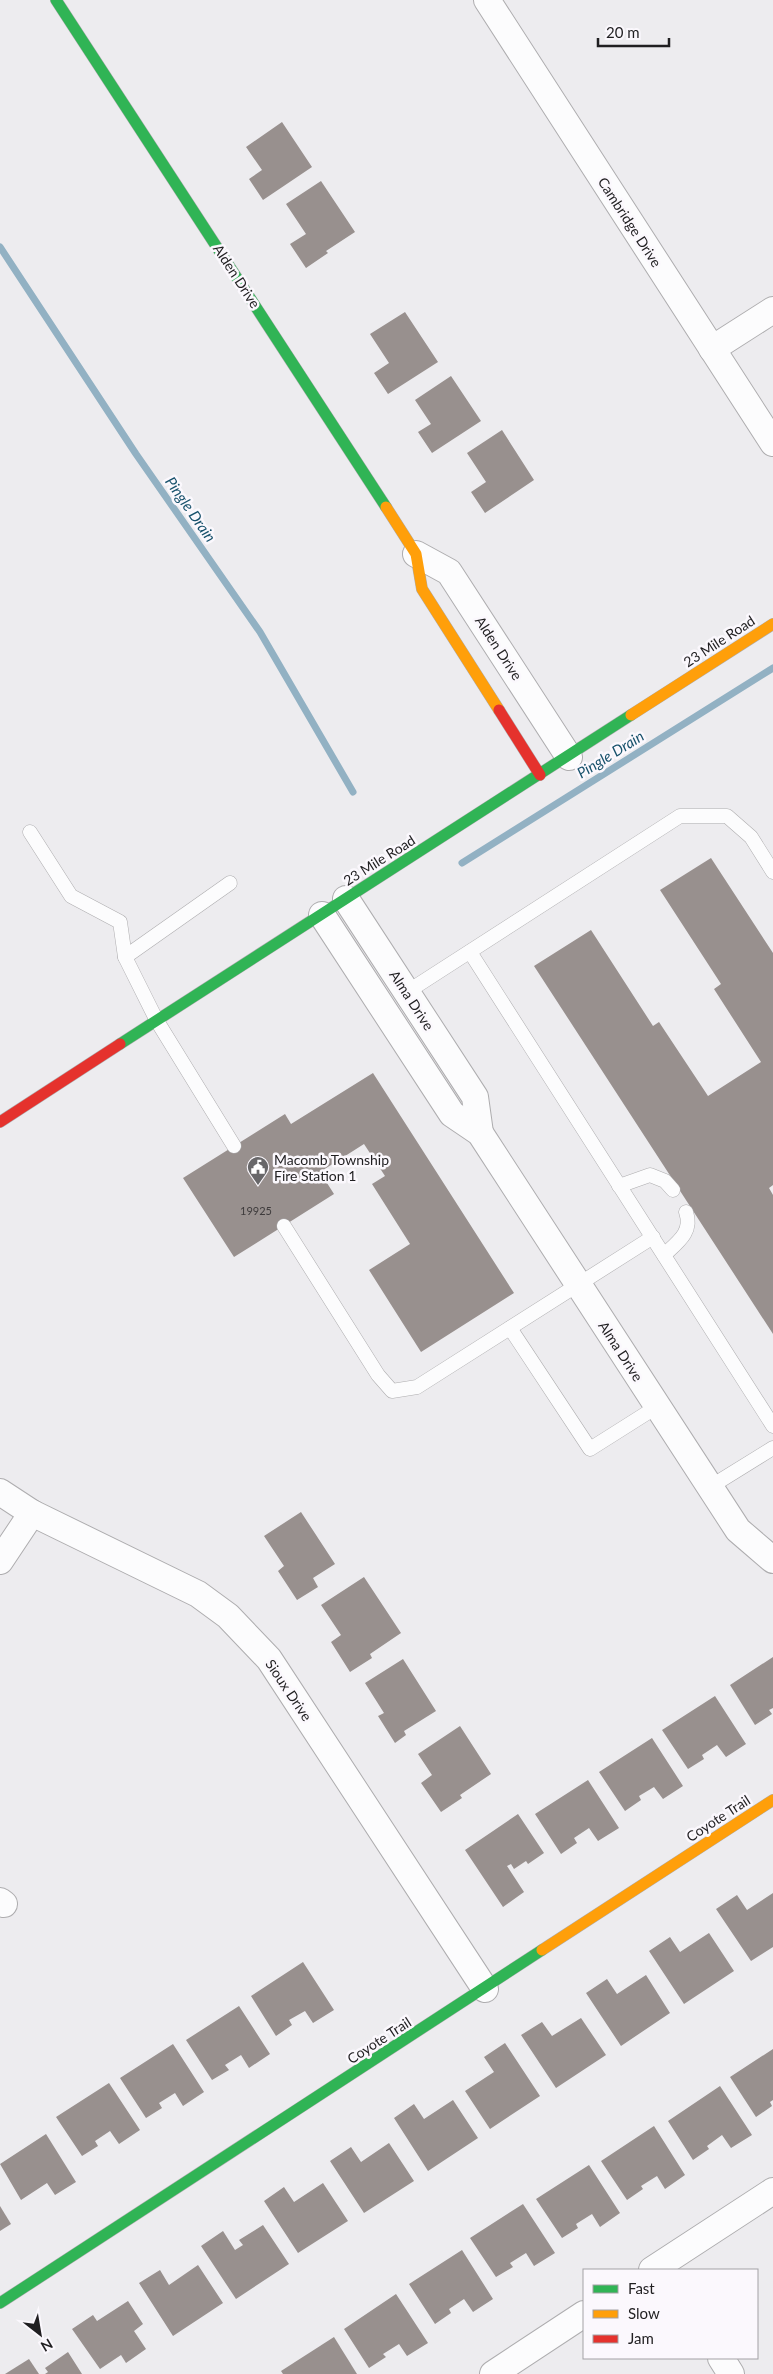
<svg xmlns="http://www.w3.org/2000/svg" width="773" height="2374" font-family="Lato,sans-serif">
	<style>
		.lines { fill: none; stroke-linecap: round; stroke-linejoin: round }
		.stream { stroke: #92b1c3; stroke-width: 7 }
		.building { fill: #98908e }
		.lane-casing { stroke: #aeadaf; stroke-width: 15 }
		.street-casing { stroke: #aeadaf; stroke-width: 28 }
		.fast-casing { stroke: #aeadaf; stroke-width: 12 }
		.slow-casing { stroke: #aeadaf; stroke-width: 12 }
		.jam-casing { stroke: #aeadaf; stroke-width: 12 }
		.lane { stroke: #fcfcfd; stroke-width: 14 }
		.street { stroke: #fcfcfd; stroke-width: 26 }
		.fast { stroke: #30b455; stroke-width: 11 }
		.slow { stroke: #ff9f0a; stroke-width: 11 }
		.jam { stroke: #e5322d; stroke-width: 11 }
		.labels { text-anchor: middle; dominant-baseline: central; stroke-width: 5; stroke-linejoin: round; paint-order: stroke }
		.number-label { font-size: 11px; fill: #3e3b3c }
		.street-label { font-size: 14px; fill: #201f21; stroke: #fbf8fd }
		.poi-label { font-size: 14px; fill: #201f21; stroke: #fbf8fd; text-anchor: start }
		.water-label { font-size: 15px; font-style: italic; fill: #17516b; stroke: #fbf8fd }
	</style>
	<rect width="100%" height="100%" fill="#edecef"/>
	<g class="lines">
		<!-- stream -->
		<g class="stream">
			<polyline points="0,247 136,454 260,632 353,792"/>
			<polyline points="462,863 773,668"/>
		</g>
	</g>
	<!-- building -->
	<g class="building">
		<polygon points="282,122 312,167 263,200 249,179 262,170 246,147"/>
		<polygon points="321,181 355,232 326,251 328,253 306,268 290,244 306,234 286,204"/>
		<polygon points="405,312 438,362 388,394 374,373 389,363 370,334"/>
		<polygon points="451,376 481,421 432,453 418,432 431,424 415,400"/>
		<polygon points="502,430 534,480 485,513 471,492 486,482 467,453"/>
		<polygon points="711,858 773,953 773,1185 769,1188 773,1195 773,1334 534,966 591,930 653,1026 659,1022 708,1096 761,1062 714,989 721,984 660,890"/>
		<polygon points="373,1073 514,1293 421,1352 369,1270 410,1244 372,1184 385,1176 364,1144 320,1172 334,1194 234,1257 183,1178 285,1114 291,1124"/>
		<polygon points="301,1512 335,1564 313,1578 318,1587 297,1600 278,1571 284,1566 264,1536"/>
		<polygon points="364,1577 401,1633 370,1654 372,1658 350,1672 331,1642 341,1635 321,1605"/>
		<polygon points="773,1657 773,1708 769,1710 772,1714 755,1725 730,1685"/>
		<polygon points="403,1659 436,1711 404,1731 406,1735 395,1743 378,1716 384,1713 365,1683"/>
		<polygon points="715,1696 746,1744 726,1757 717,1745 702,1755 704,1759 688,1769 662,1730"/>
		<polygon points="460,1726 491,1774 460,1795 462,1798 441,1812 421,1783 432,1775 418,1754"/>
		<polygon points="652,1738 683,1786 663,1799 654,1787 639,1796 641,1800 625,1811 599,1772"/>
		<polygon points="588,1780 619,1828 598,1841 589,1828 574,1838 577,1843 561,1854 535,1814"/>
		<polygon points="518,1814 544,1853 528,1864 526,1861 514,1869 511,1864 507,1866 524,1892 503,1907 465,1850"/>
		<polygon points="773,1893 773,1947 751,1961 716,1909 737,1895 747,1910"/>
		<polygon points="709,1933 734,1971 684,2004 649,1951 670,1937 680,1952"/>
		<polygon points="303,1962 334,2010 313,2023 305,2011 289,2020 292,2025 276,2036 251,1996"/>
		<polygon points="646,1975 670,2013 621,2046 586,1993 607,1979 617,1994"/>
		<polygon points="239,2006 270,2054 249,2068 241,2055 225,2065 229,2070 212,2080 186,2040"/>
		<polygon points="581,2018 606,2055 556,2088 521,2035 542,2022 552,2036"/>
		<polygon points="505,2043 540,2096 490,2129 465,2091 494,2072 484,2057"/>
		<polygon points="173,2044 204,2092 183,2106 175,2093 159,2103 162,2108 146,2118 120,2078"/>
		<polygon points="773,2049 773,2100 770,2102 772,2106 756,2117 730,2077"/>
		<polygon points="109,2083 140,2130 119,2144 110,2131 95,2141 98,2146 82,2156 56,2117"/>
		<polygon points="720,2086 752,2135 731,2148 722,2135 707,2146 709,2149 693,2160 668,2121"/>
		<polygon points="453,2100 478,2138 428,2171 394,2118 414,2104 424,2119"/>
		<polygon points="654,2126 685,2175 665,2189 657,2176 641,2186 643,2189 627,2200 601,2161"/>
		<polygon points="46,2134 76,2182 55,2195 47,2183 21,2200 0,2164"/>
		<polygon points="389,2143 414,2181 364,2213 330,2161 351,2147 361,2162"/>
		<polygon points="589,2165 620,2213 600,2227 592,2214 576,2224 578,2228 562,2238 536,2199"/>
		<polygon points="323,2183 348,2221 298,2253 264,2201 284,2187 294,2202"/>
		<polygon points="523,2204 555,2253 534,2266 526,2253 510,2263 513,2267 496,2277 470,2238"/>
		<polygon points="0,2206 11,2224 0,2231"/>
		<polygon points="263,2225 289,2264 236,2299 201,2246 223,2231 235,2250 243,2245 239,2240"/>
		<polygon points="462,2250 493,2299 473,2312 464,2299 449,2309 451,2313 435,2324 409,2284"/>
		<polygon points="198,2265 223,2303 173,2336 139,2283 160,2270 169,2285"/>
		<polygon points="396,2294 428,2343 407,2356 399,2344 383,2354 386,2357 369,2368 344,2329"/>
		<polygon points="128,2301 143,2324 134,2331 146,2349 126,2363 121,2355 100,2369 72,2329 93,2315 97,2321"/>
		<polygon points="334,2337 357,2374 283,2374 281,2371"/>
		<polygon points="68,2352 82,2374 45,2374 48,2372 45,2368"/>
		<polygon points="29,2359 39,2374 5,2374"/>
	</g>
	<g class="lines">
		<!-- lane casing -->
		<g class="lane-casing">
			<g id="lane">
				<polyline points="30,832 71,896 120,922 125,957 157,1021 234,1146"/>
				<polyline points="470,952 773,1426"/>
				<polyline points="125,957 230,883"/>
				<polyline points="407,992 680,816 727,816 751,837 773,872"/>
				<polyline points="619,1186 650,1175 665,1181 673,1190"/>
				<polyline points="284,1226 378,1375 392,1391 417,1387 653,1237"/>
				<path d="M664,1255c14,-13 29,-23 22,-43"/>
				<polyline points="510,1328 590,1449 658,1406"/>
				<polyline points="710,1487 773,1448"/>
			</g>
		</g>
		<!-- street casing -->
		<g class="street-casing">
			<g id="street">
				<polyline points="487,0 773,443"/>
				<polyline points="712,349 773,310"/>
				<polyline points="416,554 449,572 569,757"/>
				<polyline points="346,899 475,1097 480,1133"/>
				<polyline points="322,915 452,1114 480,1133 738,1530 773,1560"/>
				<polyline points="0,1492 32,1513 198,1594 228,1616 269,1659 485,1989"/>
				<polyline points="0,1561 32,1513"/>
				<polyline points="0,1901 4,1904"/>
				<polyline points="652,2270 773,2191"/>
				<polyline points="721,2358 731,2374"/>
				<polyline points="493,2374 584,2314"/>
			</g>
		</g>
		<!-- fast casing -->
		<g class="fast-casing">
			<g id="fast">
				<polyline points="56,0 386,507"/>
				<polyline points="120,1044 631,715"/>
				<polyline points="0,2303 542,1950"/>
			</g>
		</g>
		<!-- slow casing -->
		<g class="slow-casing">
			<g id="slow">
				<polyline points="386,507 416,554 422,589 499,710"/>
				<polyline points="631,715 773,624"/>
				<polyline points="542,1950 773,1800"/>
			</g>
		</g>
		<!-- jam casing -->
		<g class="jam-casing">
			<g id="jam">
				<polyline points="499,710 540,775"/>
				<polyline points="0,1122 120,1044"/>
			</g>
		</g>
		<!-- lane -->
		<use href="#lane" class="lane"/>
		<!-- street -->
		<use href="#street" class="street"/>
		<!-- fast -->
		<use href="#fast" class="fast"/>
		<!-- slow -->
		<use href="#slow" class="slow"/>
		<!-- jam -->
		<use href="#jam" class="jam"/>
	</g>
	<!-- icons -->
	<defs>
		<g id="civic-pin" transform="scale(1.125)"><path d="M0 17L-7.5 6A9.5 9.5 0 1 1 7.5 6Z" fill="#686769" stroke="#fbf8fd"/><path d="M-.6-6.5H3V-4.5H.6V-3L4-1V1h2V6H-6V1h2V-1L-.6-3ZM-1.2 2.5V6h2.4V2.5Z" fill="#fff"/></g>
	</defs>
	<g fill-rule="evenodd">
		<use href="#civic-pin" x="258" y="1167"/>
	</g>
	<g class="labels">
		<!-- number labels -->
		<g class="number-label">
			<text x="256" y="1210">19925</text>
		</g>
		<!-- street labels -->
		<g class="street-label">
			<text transform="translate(630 222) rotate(57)">Cambridge Drive</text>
			<text transform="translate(237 276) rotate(57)">Alden Drive</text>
			<text transform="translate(719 641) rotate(-33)">23 Mile Road</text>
			<text transform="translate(499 648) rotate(57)">Alden Drive</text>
			<text transform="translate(379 860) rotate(-32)">23 Mile Road</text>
			<text transform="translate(412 1000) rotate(57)">Alma Drive</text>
			<text transform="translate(621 1351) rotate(57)">Alma Drive</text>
			<text transform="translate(289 1690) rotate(56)">Sioux Drive</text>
			<text transform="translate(718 1818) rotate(-33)">Coyote Trail</text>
			<text transform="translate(379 2040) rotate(-33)">Coyote Trail</text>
		</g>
		<!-- poi labels -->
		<g class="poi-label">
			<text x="274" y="1159">Macomb Township<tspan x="274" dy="16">Fire Station 1</tspan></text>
		</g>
		<!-- water labels -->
		<g class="water-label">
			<text transform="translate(191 509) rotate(55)">Pingle Drain</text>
			<text transform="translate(610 754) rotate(-32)">Pingle Drain</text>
		</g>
	</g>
	<!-- legend -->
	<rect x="583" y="2269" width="175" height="90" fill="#fbf8fd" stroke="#a3a1a5"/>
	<rect x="593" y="2285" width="25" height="8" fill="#30b455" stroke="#a3a1a5"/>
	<text x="628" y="2294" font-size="15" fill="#201f21">Fast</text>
	<rect x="593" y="2310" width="25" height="8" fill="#ff9f0a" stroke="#a3a1a5"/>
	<text x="628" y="2319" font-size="15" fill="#201f21">Slow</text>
	<rect x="593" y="2335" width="25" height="8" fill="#e5322d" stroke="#a3a1a5"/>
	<text x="628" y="2344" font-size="15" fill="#201f21">Jam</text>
	<!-- north arrow -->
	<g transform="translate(40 2334) rotate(149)" stroke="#fbf8fd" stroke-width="4" paint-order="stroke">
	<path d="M0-4L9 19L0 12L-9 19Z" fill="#201f21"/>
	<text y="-8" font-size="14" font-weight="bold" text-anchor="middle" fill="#201f21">N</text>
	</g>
	<!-- scale -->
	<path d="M598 38v8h71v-8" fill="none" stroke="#201f21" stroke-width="2.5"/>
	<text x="606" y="38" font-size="15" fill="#201f21" stroke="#fbf8fd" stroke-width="4" paint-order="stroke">20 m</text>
</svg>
